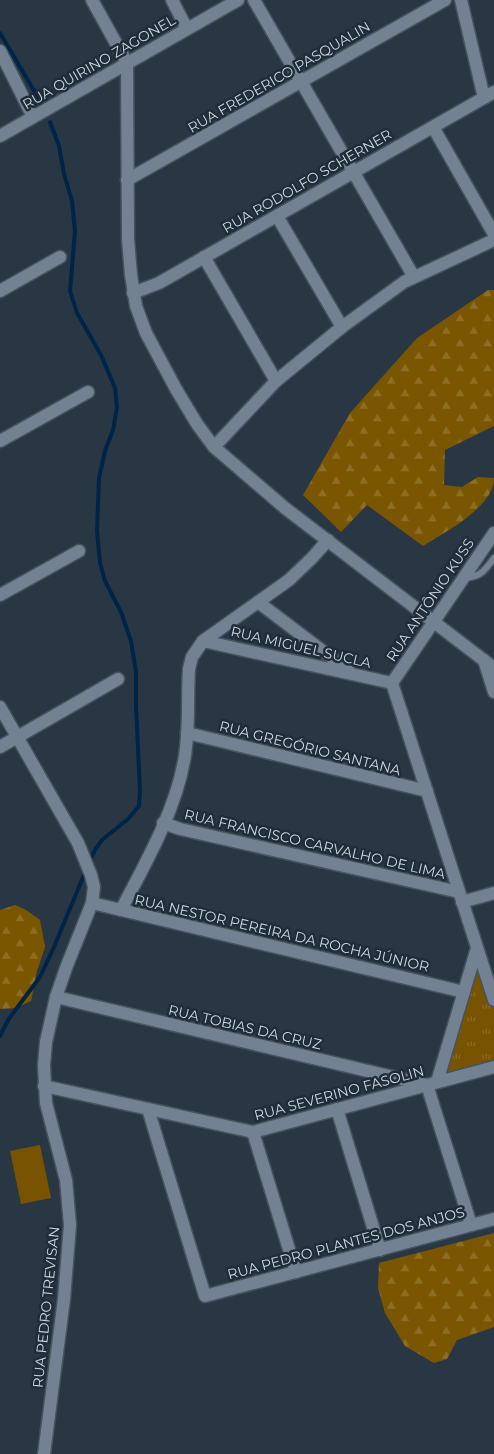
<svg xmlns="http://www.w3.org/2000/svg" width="494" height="1454" font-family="Montserrat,sans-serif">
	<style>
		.grass { fill: url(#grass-tufts) }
		.forest { fill: url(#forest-firs) }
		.pitch { fill: #785400 }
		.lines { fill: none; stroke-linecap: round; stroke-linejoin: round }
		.stream { stroke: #002445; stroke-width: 4 }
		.lane-casing { stroke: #46525d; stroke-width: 9 }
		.street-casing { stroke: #46525d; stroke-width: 15 }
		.secondary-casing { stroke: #46525d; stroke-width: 15 }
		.lane { stroke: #728292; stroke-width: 6 }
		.street { stroke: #728292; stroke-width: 12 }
		.secondary { stroke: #728292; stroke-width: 12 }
		.labels { text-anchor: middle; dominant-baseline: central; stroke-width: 5; stroke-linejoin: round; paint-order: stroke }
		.street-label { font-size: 14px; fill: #cdd6df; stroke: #1f2d3b }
	</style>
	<defs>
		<pattern id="grass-tufts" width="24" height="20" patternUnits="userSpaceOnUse" patternTransform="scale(1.25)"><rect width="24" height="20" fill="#785400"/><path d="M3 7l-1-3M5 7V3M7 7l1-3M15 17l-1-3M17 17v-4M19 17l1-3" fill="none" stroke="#8a6c25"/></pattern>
		<pattern id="forest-firs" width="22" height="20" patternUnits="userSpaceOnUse" patternTransform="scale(1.25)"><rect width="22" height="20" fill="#7b5600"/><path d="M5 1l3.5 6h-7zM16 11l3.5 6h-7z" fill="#8d6e25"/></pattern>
	</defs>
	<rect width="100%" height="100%" fill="#293745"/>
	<!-- grass -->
	<polygon class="grass" points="479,959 494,1009 494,1064 443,1077"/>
	<!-- forest -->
	<g class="forest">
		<path d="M488,290h6v136l-49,24 -1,35 18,2 16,-10 16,1c0,29 -49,54 -71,68l-56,-41 -26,27 -38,-37 47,-82 67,-75z"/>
		<polygon points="15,905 26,910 40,920 45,947 37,971 31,1001 16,1008 0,1009 0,910"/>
		<polygon points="494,1233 494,1327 457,1340 447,1359 434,1363 405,1346 385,1313 378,1288 379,1263"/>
	</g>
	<!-- pitch -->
	<polygon class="pitch" points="40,1145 51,1198 21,1204 10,1151"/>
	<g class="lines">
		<!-- stream -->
		<g class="stream">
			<polyline points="0,33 39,99"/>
			<polyline points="50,122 59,146 64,174 72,201 75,231 70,291 77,313 101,355 115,388 117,407 113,430 105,451 99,478 97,531 100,563 105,581 121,612 131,641 136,672 136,706 140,790 139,806 128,819 102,840 95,850 89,862"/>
			<polyline points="0,1036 8,1020 40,977 54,947 86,870"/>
		</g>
		<!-- lane casing -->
		<g class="lane-casing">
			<path id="lane" d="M465,578c17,-2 19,-7 29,-20"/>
		</g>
		<!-- street casing -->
		<g class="street-casing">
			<g id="street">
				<polyline points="92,0 127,63 128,239 131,275 136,306 146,333 176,389 197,424 214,447 285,508 494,668"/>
				<polyline points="172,0 187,29"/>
				<polyline points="254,0 414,277"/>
				<polyline points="461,0 484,98"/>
				<polyline points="0,51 33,117"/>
				<polyline points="433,127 494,234"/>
				<polyline points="127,180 445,0"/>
				<polyline points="277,216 342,327"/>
				<polyline points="204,257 276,381"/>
				<polyline points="0,291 60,257"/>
				<polyline points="133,293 159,283 494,92"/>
				<polyline points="0,441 88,392"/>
				<polyline points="214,447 276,381 342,327 404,282 494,240"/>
				<polyline points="0,595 79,551"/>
				<polyline points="258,602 349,671"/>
				<polyline points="203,641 392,683"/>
				<polyline points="484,660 494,692"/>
				<polyline points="392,683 494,1000"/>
				<polyline points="392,683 494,533"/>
				<polyline points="187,733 427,791"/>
				<polyline points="0,747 118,679"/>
				<polyline points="163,823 180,829 459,892"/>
				<polyline points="462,902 494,893"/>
				<polyline points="92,903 464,992"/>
				<path d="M121,910c24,-46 54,-98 63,-149 6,-30 3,-62 5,-92l3,-12 11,-16 86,-61 23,-22 16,-18"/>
				<polyline points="56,997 427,1085 471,1225"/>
				<polyline points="437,1082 477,948"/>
				<polyline points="148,1109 205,1296 494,1219"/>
				<polyline points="337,1109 380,1250"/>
				<polyline points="253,1132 296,1272"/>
			</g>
		</g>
		<!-- secondary casing -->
		<g class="secondary-casing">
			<g id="secondary">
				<polyline points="0,136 238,0"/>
				<polyline points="0,707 78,843 91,875 94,887 92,903 66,968 56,997 46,1042 44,1065 46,1103 66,1180 70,1225 64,1299 44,1454"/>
				<polyline points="44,1086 253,1132 494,1067"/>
			</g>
		</g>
		<!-- lane -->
		<use href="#lane" class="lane"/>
		<!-- street -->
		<use href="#street" class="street"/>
		<!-- secondary -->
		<use href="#secondary" class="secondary"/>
	</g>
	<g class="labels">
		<!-- street labels -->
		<g class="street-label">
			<text transform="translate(99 62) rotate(-30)">RUA QUIRINO ZAGONEL</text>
			<text transform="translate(279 77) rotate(-30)">RUA FREDERICO PASQUALIN</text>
			<text transform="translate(307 181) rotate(-30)">RUA RODOLFO SCHERNER</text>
			<text transform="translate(430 600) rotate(-56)">RUA ANTÔNIO KUSS</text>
			<text transform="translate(301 647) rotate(13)">RUA MIGUEL SUCLA</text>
			<text transform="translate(310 748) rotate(14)">RUA GREGÓRIO SANTANA</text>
			<text transform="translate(315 844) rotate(13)">RUA FRANCISCO CARVALHO DE LIMA</text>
			<text transform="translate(282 933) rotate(13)">RUA NESTOR PEREIRA DA ROCHA JÚNIOR</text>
			<text transform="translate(245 1027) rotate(13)">RUA TOBIAS DA CRUZ</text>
			<text transform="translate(339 1093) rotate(-15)">RUA SEVERINO FASOLIN</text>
			<text transform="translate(346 1243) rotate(-15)">RUA PEDRO PLANTES DOS ANJOS</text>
			<text transform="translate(46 1307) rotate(-84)">RUA PEDRO TREVISAN</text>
		</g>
	</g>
</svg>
